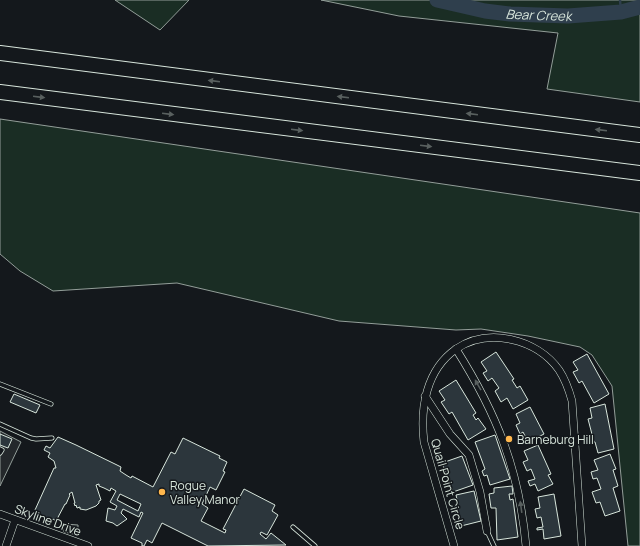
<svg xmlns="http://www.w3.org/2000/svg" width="640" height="546" font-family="Manrope,sans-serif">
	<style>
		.green { fill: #1a2d24; stroke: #939e99 }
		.parking { fill: #24282b; stroke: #939e99 }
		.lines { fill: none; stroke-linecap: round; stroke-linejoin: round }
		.stream { stroke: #2f3f4d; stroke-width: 2.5 }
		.river { stroke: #2f3f4d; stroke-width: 15 }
		.building { fill: #2c363c; stroke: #d8e6dc; fill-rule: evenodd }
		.service-casing { stroke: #d8e6dc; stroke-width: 5 }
		.minor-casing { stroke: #d8e6dc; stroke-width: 8 }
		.motorway-casing { stroke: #d8e6dc; stroke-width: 16 }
		.service { stroke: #14181c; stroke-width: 3.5 }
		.minor { stroke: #14181c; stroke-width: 7 }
		.motorway { stroke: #14181c; stroke-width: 14 }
		.oneway { fill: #59605f }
		.poi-dot { fill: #ffb74d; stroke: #14181c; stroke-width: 1.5 }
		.labels { text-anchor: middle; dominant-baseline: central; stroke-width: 3; stroke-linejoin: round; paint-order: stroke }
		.poi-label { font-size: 12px; fill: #d8e6dc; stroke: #14181c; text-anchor: start }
		.street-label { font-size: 12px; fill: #d8e6dc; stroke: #14181c }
		.water-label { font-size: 13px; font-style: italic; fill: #d8e6dc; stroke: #14181c }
	</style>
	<rect width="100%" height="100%" fill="#14181c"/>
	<!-- green -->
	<g class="green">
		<polygon points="115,0 189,0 160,30"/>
		<polygon points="321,0 640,0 640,102 547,89 558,33 399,16"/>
		<polygon points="0,119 640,213 640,546 628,546 612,386 592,355 580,347 528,336 481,329 456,330 339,321 177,283 53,291 20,271 0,254"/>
	</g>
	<!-- parking -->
	<g class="parking">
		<polygon points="0,431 21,442 0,486"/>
		<polygon points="65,524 78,525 78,535 64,532 63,527"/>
	</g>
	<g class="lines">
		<!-- stream -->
		<polyline class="stream" points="620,0 621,12"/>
		<!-- river -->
		<path class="river" id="s1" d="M437,0l48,11 25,3 58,2 53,-4 19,-5"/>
	</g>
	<!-- building -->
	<g class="building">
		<polygon points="496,352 514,379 512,380 517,388 520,386 528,400 513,409 507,398 501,402 495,391 499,388 492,378 488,381 483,373 487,371 481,362"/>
		<polygon points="587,354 609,394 594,403 582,381 579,383 573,372 578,370 573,362"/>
		<polygon points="456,380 476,413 473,415 476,420 478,418 486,429 468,440 452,412 449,414 441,402 445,400 439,391"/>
		<polygon points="14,394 40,405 36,413 10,402"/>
		<polygon points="605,404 614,449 598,453 595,442 594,442 588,419 592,418 590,408"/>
		<polygon points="530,407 544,434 528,442 523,432 520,434 516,425 520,423 516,414"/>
		<polygon points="0,434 12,439 8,448 0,445"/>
		<polygon points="495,435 510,479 490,485 487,475 484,476 482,471 485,469 475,442"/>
		<path d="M58,437l18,8 41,20 4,2 -1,4 6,4 5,3 1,-2 21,11 18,-35 4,2 8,-16 37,18 -1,2 8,4 -4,9 2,1 -9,18 -6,-3 -8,17 6,4 -7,13 24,12 1,-3 -3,-1 21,-40 31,16 -3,6 6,4 -11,20 -6,-3 -1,2 6,5 5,-6 15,12 -78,1 -46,-23 -10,20 -5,-3 -3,6h-2v-3l-11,-5 12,-25 -2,-1 -2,5 -16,-8 -2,4 6,6 -10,7 -4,-3 -7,-2 2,-13 7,2 2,-4 -7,-4 6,-11 -5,-3 -1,3 -6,-3 -5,-2v-2l-3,1 5,15 -2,1v2l-3,3 -10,4 -6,-1v-2l-3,1 -1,-3 -1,1 -1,-3h1l-3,-11 -3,2 1,1 -4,9h-1l-9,17 -3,-2 -2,2 -14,-6v-3l-2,-2 19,-42h2l-2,-7 -6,-4 2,-4 -6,-3 2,-4 4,2zM120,494l21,10 -3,7 -21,-11z"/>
		<polygon points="538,445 551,474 548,475 553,484 538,491 535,484 530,486 528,481 535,479 531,469 527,471 523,462 528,460 524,451"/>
		<polygon points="610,454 616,469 613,470 618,486 613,488 620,511 605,516 600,502 596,503 592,492 601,489 597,478 593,479 591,472 598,470 594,460"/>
		<polygon points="462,456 473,485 453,492 442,463"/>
		<polygon points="512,486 513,494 509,494 510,500 513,499 518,537 497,540 496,508 491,508 489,494 494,493 494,488"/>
		<polygon points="474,491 481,521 461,526 458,514 456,515 454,505 458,504 456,495"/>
		<polygon points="554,494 561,536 544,539 543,529 537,530 537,528 543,527 541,517 537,518 535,509 540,508 538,497"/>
	</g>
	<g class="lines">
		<!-- service casing -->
		<g class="service-casing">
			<g id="service">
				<polyline points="0,384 51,404"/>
				<polyline points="0,424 31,438 36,439 52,438"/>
				<polyline points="0,449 2,450 0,453"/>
				<polyline points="293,527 315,546"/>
				<polyline points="487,531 494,546"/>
			</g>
		</g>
		<!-- minor casing -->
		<g class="minor-casing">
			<g id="minor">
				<path d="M456,349c41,65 63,120 70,197"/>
				<polyline points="425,396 450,434 469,455 480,492 487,531"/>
				<polyline points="0,514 88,546"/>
				<polyline points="6,546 15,520"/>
				<path d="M454,546l-30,-104c-4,-34 2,-72 32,-93 33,-22 81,-10 103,21 6,9 10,20 13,31l10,145"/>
			</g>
		</g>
		<!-- motorway casing -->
		<g class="motorway-casing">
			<g id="motorway">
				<polyline points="0,53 640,135"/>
				<polyline points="0,92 640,173"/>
			</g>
		</g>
		<!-- service -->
		<use href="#service" class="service"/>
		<!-- minor -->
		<use href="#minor" class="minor"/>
		<!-- motorway -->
		<use href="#motorway" class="motorway"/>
	</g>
	<!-- one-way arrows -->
	<defs><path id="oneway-solid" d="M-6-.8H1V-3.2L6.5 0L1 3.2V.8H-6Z"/></defs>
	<g class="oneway">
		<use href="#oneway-solid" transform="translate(214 81) rotate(-173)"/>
		<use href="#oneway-solid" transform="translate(39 97) rotate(7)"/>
		<use href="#oneway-solid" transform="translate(343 97) rotate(-173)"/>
		<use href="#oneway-solid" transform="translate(168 114) rotate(7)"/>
		<use href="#oneway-solid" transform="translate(472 114) rotate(-173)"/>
		<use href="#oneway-solid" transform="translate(297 130) rotate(7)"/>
		<use href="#oneway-solid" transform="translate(601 130) rotate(-173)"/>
		<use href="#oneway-solid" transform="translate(426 146) rotate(7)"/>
		<use href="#oneway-solid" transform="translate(478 385) rotate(-120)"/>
		<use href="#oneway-solid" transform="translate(521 507) rotate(-98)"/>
	</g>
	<!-- markers -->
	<g class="poi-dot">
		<circle cx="509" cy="439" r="4"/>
		<circle cx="162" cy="492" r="4"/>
	</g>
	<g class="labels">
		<!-- poi labels -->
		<g class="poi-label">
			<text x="517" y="439">Barneburg Hill</text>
			<text x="170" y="485">Rogue<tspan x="170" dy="14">Valley Manor</tspan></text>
		</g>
		<!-- street labels -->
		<g class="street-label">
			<text transform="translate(448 484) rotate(74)">Quail Point Circle</text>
			<text transform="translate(48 520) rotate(20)">Skyline Drive</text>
		</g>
		<!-- water labels -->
		<g class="water-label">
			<text stroke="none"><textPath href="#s1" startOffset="103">Bear Creek</textPath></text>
		</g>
	</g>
</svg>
